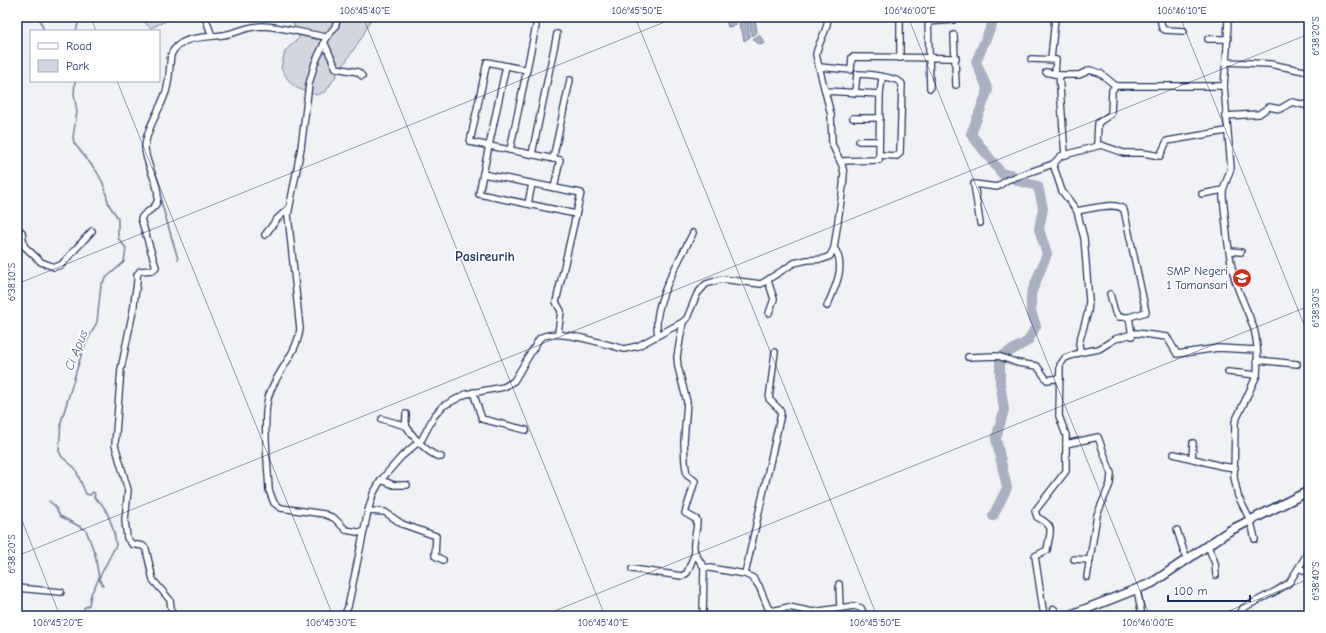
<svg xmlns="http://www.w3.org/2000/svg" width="1326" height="633" font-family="'Comic Neue',sans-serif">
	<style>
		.green { fill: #d2d6df; stroke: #76829e }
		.water { fill: #a8b0c2; stroke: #707c9a }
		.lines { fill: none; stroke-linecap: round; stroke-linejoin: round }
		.stream { stroke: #707c9a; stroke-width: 1.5 }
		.river { stroke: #a8b0c2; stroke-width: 10 }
		.street-casing { stroke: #1b2f5e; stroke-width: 8 }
		.secondary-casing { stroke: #1b2f5e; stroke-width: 11 }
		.street { stroke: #fff; stroke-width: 5.5 }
		.secondary { stroke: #fff; stroke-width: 8 }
		.ticks { fill: none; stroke: #1b2f5e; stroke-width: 1; stroke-opacity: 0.45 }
		.labels { text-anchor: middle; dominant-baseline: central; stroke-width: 3.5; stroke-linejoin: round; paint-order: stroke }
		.poi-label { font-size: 12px; fill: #1b2f5e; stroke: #fff; text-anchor: end }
		.water-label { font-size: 13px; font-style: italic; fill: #4c5c81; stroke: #fff }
		.quarter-label { font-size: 14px; font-weight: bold; fill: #1b2f5e; stroke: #fff }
		.neatline { fill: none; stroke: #1b2f5e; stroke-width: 1.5 }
		.ticks-label { font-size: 10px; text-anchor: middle; fill: #1b2f5e }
	</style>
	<rect width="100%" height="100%" fill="#f1f2f5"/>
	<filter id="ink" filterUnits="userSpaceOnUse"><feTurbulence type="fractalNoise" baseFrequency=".025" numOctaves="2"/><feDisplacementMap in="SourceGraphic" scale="8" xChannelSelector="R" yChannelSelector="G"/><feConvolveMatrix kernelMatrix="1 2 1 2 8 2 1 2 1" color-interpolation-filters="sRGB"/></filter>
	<g filter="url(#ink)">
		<!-- green -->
		<g class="green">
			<polygon points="144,17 174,17 151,28 146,24"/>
			<path d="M291,17h81l-10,20 -36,54 -9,4c-22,-7 -24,-6 -36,-27l4,-17 14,-13c-2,-8 -6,-13 -8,-21z"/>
		</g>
		<!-- water -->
		<g class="water">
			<polygon points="725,17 735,17 736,25 728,27"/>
			<polygon points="755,18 757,33 752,36 749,19"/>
			<polygon points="739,19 747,19 750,37 744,41 742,30 740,30"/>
			<polygon points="759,35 765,43 760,45 753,39"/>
		</g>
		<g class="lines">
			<!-- stream -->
			<g class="stream">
				<polyline points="39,17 44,31"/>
				<polyline points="76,31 80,17"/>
				<path d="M75,81l-1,13 3,18 -4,25 1,6 23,29 6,11 6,22 9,13v20l8,10 -2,14 -17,15 -6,8 -4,37 -14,27 -22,73 -2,29 3,6 13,11 11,26 4,1 3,-3 2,2 -1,3c2,3 5,4 7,6 8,10 14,30 15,42l-25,49 -2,11 -5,3v8"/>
				<polyline points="160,198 178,259"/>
				<polyline points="49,501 55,506 60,516 86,530 95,554 99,579 103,586"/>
			</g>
			<!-- river -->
			<polyline class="river" points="993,516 1007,488 996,439 1004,410 1000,382 1000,357 1028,341 1036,326 1031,311 1031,294 1047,254 1039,229 1043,208 1038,186 1018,181 1011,174 1002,174 971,134 988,90 976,62 995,17"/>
			<!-- street casing -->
			<g class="street-casing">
				<g id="street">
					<polyline points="205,17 212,36"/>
					<path d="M338,17l-3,10 -8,10 -12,26 -6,21 -8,64 -13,67 12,114c-3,25 -23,42 -31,66 -7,19 -1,72 0,95l5,13 7,5 43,6 10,4 12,12 17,3"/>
					<polyline points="928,17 930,88"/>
					<polyline points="1049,17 1055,19 1051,59"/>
					<polyline points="1160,17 1162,28 1165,30 1184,31"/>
					<path d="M1228,17l-1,31 -3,38 7,82 -8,22v7c3,25 4,51 10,75 4,20 15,38 21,57 4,14 4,31 3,46l-22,47 -1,55 4,19 13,26 4,17"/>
					<polyline points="928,22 953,20"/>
					<polyline points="954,35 956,85"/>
					<polyline points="1208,39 1228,39"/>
					<polyline points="324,42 336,68 358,72 362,76"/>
					<polyline points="900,58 900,17"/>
					<polyline points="1031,59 1056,60 1055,73"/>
					<polyline points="1226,62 1270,64 1309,72"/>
					<polyline points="506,66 483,174 581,193 556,302 561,311 558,333"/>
					<polyline points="819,67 851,70 852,57 956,58"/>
					<polyline points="527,70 487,62 470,142 560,160 554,188"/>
					<polyline points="1046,72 1059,75 1079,75 1090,70 1100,73 1116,86"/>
					<polyline points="1059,75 1065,155"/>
					<polyline points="825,91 880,94 879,160 840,161"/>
					<path d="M855,93l2,-19c9,0 41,3 45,10l-2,69 -3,3 -18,-1"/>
					<polyline points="880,94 882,78"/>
					<polyline points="1225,116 1259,114 1269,107 1280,109 1292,102 1309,106"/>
					<polyline points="853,118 880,118"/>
					<polyline points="1226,131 1167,141 1160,156 1143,153 1124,153 1101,145 1061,156 1053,164 1062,191 1077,211 1084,238 1089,301 1088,312 1079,343 1080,351 1082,352 1099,349 1115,339 1136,333 1167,337 1177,354 1218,348 1257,350"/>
					<polyline points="859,141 879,141"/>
					<polyline points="1097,145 1098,123 1111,114 1112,90 1116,86 1224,86"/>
					<polyline points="510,150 536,26"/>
					<polyline points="532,154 557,34"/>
					<polyline points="553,159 570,80"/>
					<polyline points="483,174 479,194 576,214"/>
					<polyline points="1202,194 1223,190"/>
					<polyline points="528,204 532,184"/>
					<path d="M1077,211c12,-2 40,-10 47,-1l22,102 -17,5h-10l-4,-5 -5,-18"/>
					<polyline points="980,223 974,184 997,187 1007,180 1053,164"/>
					<polyline points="17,229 22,232 24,246 41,262 54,267 61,265 92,231"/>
					<polyline points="265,235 277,219 289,208"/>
					<polyline points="1230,251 1241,252"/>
					<polyline points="768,281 774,299 769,313"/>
					<path d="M827,306c8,-18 20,-41 7,-58"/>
					<polyline points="1129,317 1132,336"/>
					<path d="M683,322l-6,35 1,10 9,35 -3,39 1,22 2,12 8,6 -10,32 12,7c0,24 -11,23 7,47l41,7 8,4 6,8 9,22 4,3 17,-4 24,5 41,-6 7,2 4,8"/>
					<path d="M658,334c-7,-29 22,-74 35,-101"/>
					<polyline points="968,357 998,356 1018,363 1037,366 1047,380 1060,378"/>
					<polyline points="1257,360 1297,364"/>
					<polyline points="1228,372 1257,375"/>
					<polyline points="473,392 482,419 526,430"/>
					<path d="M406,414c0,4 -1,9 1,13 5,9 23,29 34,30"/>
					<polyline points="382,419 406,426"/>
					<polyline points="1066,444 1098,437 1111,473 1110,484 1097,515 1087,577"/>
					<polyline points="1174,454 1221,466 1235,468"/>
					<polyline points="1192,458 1193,443"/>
					<polyline points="381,480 394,485 407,485"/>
					<polyline points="368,511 385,512 402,524 436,536 435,556 443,560"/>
					<polyline points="1177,530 1187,561"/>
					<polyline points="1208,546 1215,563 1216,575"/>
					<polyline points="1074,559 1090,560"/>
					<polyline points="1299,568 1309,573"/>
					<polyline points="632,569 682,576 687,573 695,553"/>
					<polyline points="745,574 781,414 780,410 769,399 775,352"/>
					<polyline points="839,584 840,608"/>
					<polyline points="17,588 61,592"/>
					<polyline points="1137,589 1142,616"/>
					<polyline points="1054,609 1059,616"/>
					<polyline points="703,614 704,567"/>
					<path d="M172,616l-2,-16 -17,-20 -7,-31 -3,-3 -11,-2 -5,-6 -2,-18 3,-30 -13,-45 6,-76 13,-63c0,-11 4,-20 3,-31l3,-4 13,-1 3,-3 -15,-48c2,-7 13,-8 16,-17 5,-16 -13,-38 -12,-56 2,-18 13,-33 19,-49 6,-12 5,-29 7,-42 8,-20 34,-17 52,-20 14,-2 25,-9 39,-9 22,1 43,8 65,11"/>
					<path d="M344,616l4,-9 20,-96 5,-17 8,-14 20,-23 21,-18 12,-23 9,-10 23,-12 38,-7 10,-6 25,-42c14,-13 67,6 85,10l14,-3 45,-24 4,-4 10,-24 9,-10 16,-5 39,5 33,-21 13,-3 16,-1 7,-3 4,-8 9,-61 1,-14 -2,-8 -10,-21 -1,-29 -15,-60c2,-14 12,-23 12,-38"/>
					<path d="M1044,616l-9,-60 12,-6c3,-20 9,-23 -10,-33l-2,-6 31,-40v-36l-7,-19 1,-51 5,-7 17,-6"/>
					<polyline points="1239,616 1243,608 1276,591 1289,583 1309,551"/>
				</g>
			</g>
			<!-- secondary casing -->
			<g class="secondary-casing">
				<polyline id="secondary" points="1068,616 1152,583 1229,531 1309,491"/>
			</g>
			<!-- street -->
			<use href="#street" class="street"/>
			<!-- secondary -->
			<use href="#secondary" class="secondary"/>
		</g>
	</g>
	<!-- ticks -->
	<path class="ticks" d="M91,17l5,14M363,17l242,599M635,17l242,599M908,17l242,599M1180,17l129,320M117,81l216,535M17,284l660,-267M17,508l43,108M17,556l1292,-522M542,616l767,-310M1216,616l93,-37"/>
	<!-- icons -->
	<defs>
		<g id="school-disc" transform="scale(1)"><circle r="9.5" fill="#c8321e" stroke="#fff"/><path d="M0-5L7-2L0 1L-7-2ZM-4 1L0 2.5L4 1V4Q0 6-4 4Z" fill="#fff"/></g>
	</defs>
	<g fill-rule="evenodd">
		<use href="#school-disc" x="1242" y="278"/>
	</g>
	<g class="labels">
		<!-- poi labels -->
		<g class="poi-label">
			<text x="1228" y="271">SMP Negeri<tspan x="1228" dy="14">1 Tamansari</tspan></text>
		</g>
		<!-- water labels -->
		<g class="water-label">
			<text transform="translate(76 350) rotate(-68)">Ci Apus</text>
		</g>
		<!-- quarter labels -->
		<g class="quarter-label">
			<text x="485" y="256">Pasireurih</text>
		</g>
	</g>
	<!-- margin -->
	<rect width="1326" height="633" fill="none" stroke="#fff" stroke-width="44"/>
	<!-- legend -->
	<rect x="30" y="30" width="130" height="52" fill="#ffffff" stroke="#a4acbf"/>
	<rect x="38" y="43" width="20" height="6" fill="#ffffff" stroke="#a4acbf"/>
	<text x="66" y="50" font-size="12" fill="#1b2f5e">Road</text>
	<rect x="38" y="60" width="20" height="12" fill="#d2d6df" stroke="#a4acbf"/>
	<text x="66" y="70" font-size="12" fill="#1b2f5e">Park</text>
	<!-- scale -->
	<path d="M1168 595v6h82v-6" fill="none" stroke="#1b2f5e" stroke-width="2"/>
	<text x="1174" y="595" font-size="12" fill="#1b2f5e" stroke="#ffffff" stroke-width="3" paint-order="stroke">100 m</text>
	<rect x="22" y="22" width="1282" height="589" class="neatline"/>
	<g class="ticks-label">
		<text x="365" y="14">106°45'40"E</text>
		<text x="637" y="14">106°45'50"E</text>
		<text x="910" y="14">106°46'00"E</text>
		<text x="1182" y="14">106°46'10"E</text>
		<text transform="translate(1315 36) rotate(-90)" y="4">6°38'20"S</text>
		<text transform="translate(11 282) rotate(-90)" y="4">6°38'10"S</text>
		<text transform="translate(1315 308) rotate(-90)" y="4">6°38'30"S</text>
		<text transform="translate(11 554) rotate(-90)" y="4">6°38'20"S</text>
		<text transform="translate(1315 581) rotate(-90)" y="4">6°38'40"S</text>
		<text x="58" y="626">106°45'20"E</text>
		<text x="331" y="626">106°45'30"E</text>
		<text x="603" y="626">106°45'40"E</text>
		<text x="875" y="626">106°45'50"E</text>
		<text x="1148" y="626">106°46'00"E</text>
	</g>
</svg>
